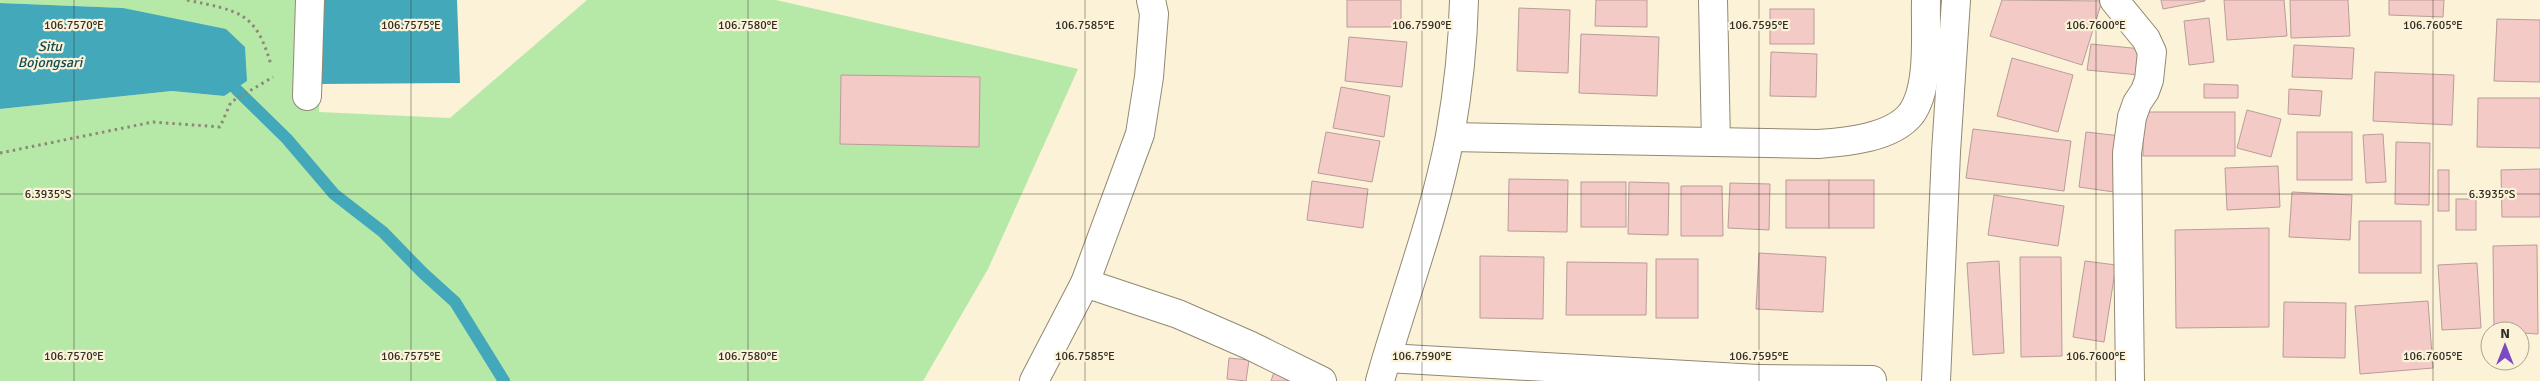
<svg xmlns="http://www.w3.org/2000/svg" width="2540" height="381" font-family="Signika,sans-serif">
	<style>
		.green { fill: #b6e9a8 }
		.water { fill: #44a8bb }
		.lines { fill: none; stroke-linecap: round; stroke-linejoin: round }
		.stream { stroke: #44a8bb; stroke-width: 12 }
		.building { fill: #f4cac7; stroke: #ba9c9a }
		.minor-casing { stroke: #918971; stroke-width: 30 }
		.path { stroke: #8f8878; stroke-width: 3; stroke-dasharray: 2.5 4; stroke-linecap: butt }
		.minor { stroke: #fff; stroke-width: 28 }
		.ticks { fill: none; stroke: #322e25; stroke-width: 1; stroke-opacity: 0.45 }
		.labels { text-anchor: middle; dominant-baseline: central; stroke-width: 4.5; stroke-linejoin: round; paint-order: stroke }
		.water-label { font-size: 14px; font-style: italic; fill: #114b55; stroke: #fbf2d8 }
		.ticks-label { font-size: 12px; text-anchor: middle; fill: #322e25; stroke: #fbf2d8; stroke-width: 4.5; stroke-linejoin: round; paint-order: stroke }
	</style>
	<rect width="100%" height="100%" fill="#fbf2d8"/>
	<!-- green -->
	<polygon class="green" points="0,0 321,0 319,112 450,118 587,0 776,0 1078,69 988,269 923,381 0,381 0,109 172,91 224,96 123,8 0,3"/>
	<!-- water -->
	<g class="water">
		<polygon points="321,0 457,0 460,83 319,84"/>
		<polygon points="0,3 123,8 226,29 245,47 247,81 224,96 172,91 0,109"/>
	</g>
	<g class="lines">
		<!-- stream -->
		<polyline class="stream" points="236,89 287,139 334,194 383,232 423,273 455,302 504,381"/>
	</g>
	<!-- building -->
	<g class="building">
		<rect x="1347" y="0" width="54" height="27"/>
		<polygon points="1596,0 1647,0 1647,27 1595,26"/>
		<polygon points="2002,0 2102,1 2082,65 1990,36"/>
		<polygon points="2161,0 2205,0 2205,1 2163,9"/>
		<polygon points="2224,0 2284,0 2287,36 2227,40"/>
		<polygon points="2290,0 2348,0 2350,36 2291,38"/>
		<polygon points="2389,0 2444,0 2443,17 2389,15"/>
		<polygon points="1519,8 1570,10 1568,73 1517,71"/>
		<rect x="1770" y="9" width="44" height="35"/>
		<polygon points="2209,18 2214,62 2189,65 2184,21"/>
		<polygon points="2497,19 2540,20 2540,82 2494,81"/>
		<polygon points="1581,34 1659,37 1657,96 1579,93"/>
		<polygon points="1349,37 1407,42 1402,87 1345,81"/>
		<polygon points="2091,44 2142,49 2139,75 2087,70"/>
		<polygon points="2294,45 2354,48 2352,79 2292,77"/>
		<polygon points="1771,52 1817,54 1816,97 1770,96"/>
		<polygon points="2012,58 2073,75 2058,132 1997,116"/>
		<polygon points="2375,72 2454,75 2452,125 2373,121"/>
		<polygon points="841,75 980,77 979,147 840,144"/>
		<polygon points="2204,84 2238,85 2238,98 2204,98"/>
		<polygon points="1341,87 1390,96 1384,137 1333,128"/>
		<polygon points="2289,89 2322,91 2320,116 2288,114"/>
		<polygon points="2478,98 2540,98 2540,148 2477,147"/>
		<polygon points="2247,110 2281,119 2271,157 2237,148"/>
		<rect x="2143" y="112" width="92" height="44"/>
		<polygon points="1973,129 2071,141 2064,191 1966,178"/>
		<polygon points="1326,132 1380,141 1372,182 1318,173"/>
		<polygon points="2086,132 2121,136 2114,192 2079,187"/>
		<rect x="2297" y="132" width="55" height="48"/>
		<polygon points="2383,134 2386,182 2366,183 2363,135"/>
		<polygon points="2396,142 2430,143 2429,205 2395,204"/>
		<polygon points="2278,166 2280,207 2227,210 2225,168"/>
		<polygon points="2540,169 2540,217 2502,217 2501,170"/>
		<rect x="2438" y="170" width="11" height="41"/>
		<polygon points="1509,179 1568,180 1567,232 1508,231"/>
		<rect x="1786" y="180" width="43" height="48"/>
		<rect x="1829" y="180" width="45" height="48"/>
		<polygon points="1312,181 1368,189 1363,228 1307,220"/>
		<rect x="1581" y="182" width="45" height="45"/>
		<polygon points="1629,182 1669,183 1668,235 1628,234"/>
		<polygon points="1730,183 1770,184 1769,230 1728,228"/>
		<polygon points="1681,186 1722,186 1723,236 1681,236"/>
		<polygon points="2292,192 2352,195 2350,240 2289,237"/>
		<polygon points="1994,195 2064,206 2058,246 1988,235"/>
		<rect x="2456" y="199" width="20" height="31"/>
		<rect x="2359" y="221" width="62" height="52"/>
		<polygon points="2269,228 2269,327 2176,328 2175,230"/>
		<polygon points="2537,245 2538,334 2494,331 2493,246"/>
		<polygon points="1759,253 1826,257 1823,312 1756,309"/>
		<polygon points="1480,256 1544,257 1543,319 1480,318"/>
		<polygon points="2020,257 2061,257 2062,356 2021,357"/>
		<rect x="1656" y="259" width="42" height="59"/>
		<polygon points="1999,261 2004,353 1973,355 1967,263"/>
		<polygon points="2085,261 2116,265 2104,342 2073,337"/>
		<polygon points="1567,262 1647,263 1646,315 1566,315"/>
		<polygon points="2477,263 2481,328 2442,330 2438,265"/>
		<polygon points="2428,301 2433,368 2360,374 2355,306"/>
		<polygon points="2284,302 2346,303 2345,358 2283,357"/>
		<polygon points="1229,358 1249,360 1246,381 1227,379"/>
		<polygon points="1274,372 1305,381 1271,381"/>
	</g>
	<g class="lines">
		<!-- minor casing -->
		<g class="minor-casing">
			<g id="minor">
				<polyline points="1713,0 1716,142"/>
				<polyline points="2114,0 2146,39 2152,52 2149,80 2145,91 2137,103 2132,117 2127,153 2130,381"/>
				<polyline points="307,96 310,0"/>
				<path d="M1450,137l368,7c28,-2 74,-6 93,-30 20,-27 14,-82 15,-114"/>
				<polyline points="1085,283 1178,314 1249,345 1322,381"/>
				<polyline points="1387,358 1758,379 1759,381"/>
				<polyline points="1758,379 1872,380"/>
				<polyline points="1034,381 1085,283 1140,134 1149,77 1154,14 1151,0"/>
				<path d="M1380,381c23,-82 54,-161 70,-245 8,-45 13,-90 14,-136"/>
				<polyline points="1936,381 1946,152 1956,0"/>
			</g>
		</g>
		<!-- path -->
		<g class="path">
			<path d="M187,0c51,11 69,11 84,65"/>
			<polyline points="0,153 153,122 220,127 231,102 273,77"/>
		</g>
		<!-- minor -->
		<use href="#minor" class="minor"/>
	</g>
	<!-- ticks -->
	<path class="ticks" d="M74,0v381M411,0v381M748,0v381M1085,0v381M1422,0v381M1759,0v381M2096,0v381M2433,0v381M0,194h2540"/>
	<g class="labels">
		<!-- water labels -->
		<g class="water-label">
			<text x="50" y="46">Situ<tspan x="50" dy="16">Bojongsari</tspan></text>
		</g>
	</g>
	<g class="ticks-label">
		<text x="74" y="29">106.7570°E</text>
		<text x="411" y="29">106.7575°E</text>
		<text x="748" y="29">106.7580°E</text>
		<text x="1085" y="29">106.7585°E</text>
		<text x="1422" y="29">106.7590°E</text>
		<text x="1759" y="29">106.7595°E</text>
		<text x="2096" y="29">106.7600°E</text>
		<text x="2433" y="29">106.7605°E</text>
		<text x="48" y="198">6.3935°S</text>
		<text x="2492" y="198">6.3935°S</text>
		<text x="74" y="360">106.7570°E</text>
		<text x="411" y="360">106.7575°E</text>
		<text x="748" y="360">106.7580°E</text>
		<text x="1085" y="360">106.7585°E</text>
		<text x="1422" y="360">106.7590°E</text>
		<text x="1759" y="360">106.7595°E</text>
		<text x="2096" y="360">106.7600°E</text>
		<text x="2433" y="360">106.7605°E</text>
	</g>
	<!-- north arrow -->
	<g transform="translate(2505 346)"><circle r="24" fill="#fbf2d8" stroke="#aba490"/>
	<path d="M0-4L9 19L0 12L-9 19Z" fill="#7c4bc3"/>
	<text y="-8" font-size="14" font-weight="bold" text-anchor="middle" fill="#322e25">N</text>
	</g>
</svg>
